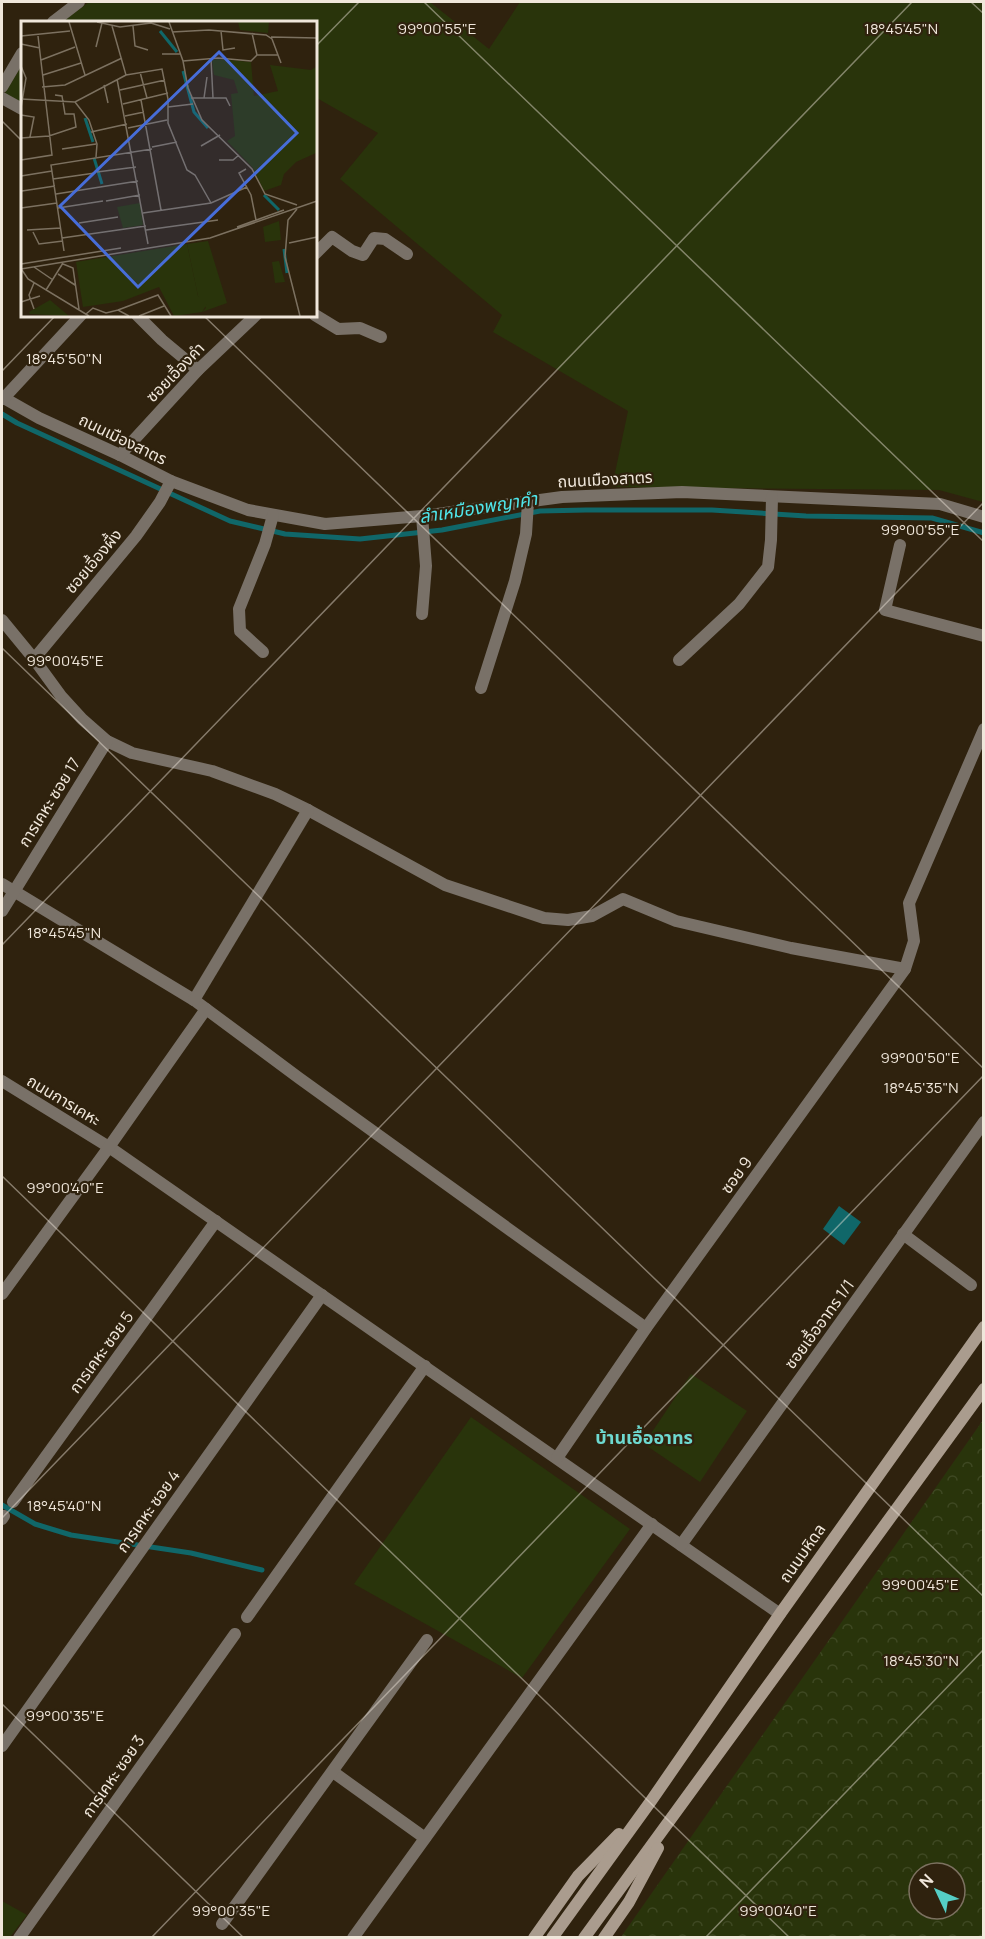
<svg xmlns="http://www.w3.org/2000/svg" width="985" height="1939" font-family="Manrope,'Noto Sans Thai',sans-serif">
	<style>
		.grass { fill: #29340b }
		.forest { fill: url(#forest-crowns); fill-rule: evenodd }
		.water { fill: #106769 }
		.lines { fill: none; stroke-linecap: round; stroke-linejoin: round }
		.stream { stroke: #106769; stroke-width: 5 }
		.street { stroke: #797168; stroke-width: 12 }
		.secondary { stroke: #aa9c8e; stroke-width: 12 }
		.ticks { fill: none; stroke: #f0e7db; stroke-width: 1.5; stroke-opacity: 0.45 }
		.labels { text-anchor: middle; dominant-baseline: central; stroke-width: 4.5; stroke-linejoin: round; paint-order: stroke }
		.street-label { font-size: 16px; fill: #f0e7db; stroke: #2f220e }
		.water-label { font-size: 18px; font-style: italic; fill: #4fe5ea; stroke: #2f220e }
		.neighbourhood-label { font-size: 18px; font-weight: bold; fill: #6ed9d0; stroke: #2f220e }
		.inset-river { fill: none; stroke: #106769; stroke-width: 3 }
		.inset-road { fill: none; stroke: #7c7160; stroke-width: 1.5 }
		.view { fill: #476dd9; fill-opacity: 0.15; stroke: #476dd9; stroke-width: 3 }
		.inset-edge { fill: none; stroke: #f0e7db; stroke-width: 3 }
		.ticks-label { font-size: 15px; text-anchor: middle; fill: #f0e7db; stroke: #2f220e; stroke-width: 4.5; stroke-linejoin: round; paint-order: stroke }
	</style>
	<defs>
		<pattern id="forest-crowns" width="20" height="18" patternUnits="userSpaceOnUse" patternTransform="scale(1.5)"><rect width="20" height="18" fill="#29340b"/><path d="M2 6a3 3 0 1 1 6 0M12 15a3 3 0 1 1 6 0" fill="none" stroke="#3e4822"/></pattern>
	</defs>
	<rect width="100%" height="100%" fill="#2f220e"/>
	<!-- grass -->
	<g class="grass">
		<polygon points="89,2 430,2 489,49 520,2 983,2 983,502 939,490 612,487 628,411 493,332 502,315 340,179 378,133 315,97 315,22 62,22"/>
		<polygon points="22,65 22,103 5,93"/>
		<polygon points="691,1374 747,1411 700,1482 644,1444"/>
		<polygon points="471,1417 630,1529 522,1678 354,1584"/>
		<polygon points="2,1901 27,1915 10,1937 2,1937"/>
	</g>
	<!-- forest -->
	<path class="forest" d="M983,1420v517h-363h1zM919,1873h36v36h-36z"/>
	<!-- water -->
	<polygon class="water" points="839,1206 861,1222 844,1245 823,1229"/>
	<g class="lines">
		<!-- stream -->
		<g class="stream">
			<polyline points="2,414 17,423 230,521 285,534 360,539 442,530 540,511 586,510 712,510 806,516 932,518 984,533"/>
			<polyline points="2,1505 35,1524 71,1535 191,1553 262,1570"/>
		</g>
		<!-- street -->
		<g class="street">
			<polyline points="53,22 79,2"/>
			<polyline points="2,87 22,53"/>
			<polyline points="2,98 22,109"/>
			<polyline points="315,254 332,237 352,251 363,255 374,238 385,239 407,254"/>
			<polyline points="137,315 162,340 198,370"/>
			<polyline points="315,315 338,329 360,328 381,337"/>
			<polyline points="2,397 39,418 120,455 171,481 248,510 325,524 422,516 562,497 682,492 940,504 984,517"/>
			<polyline points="3,399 81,315"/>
			<polyline points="120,455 198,370 256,315"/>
			<polyline points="900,545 885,610 984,636"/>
			<polyline points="422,614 426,566 422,516"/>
			<polyline points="2,620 34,659 61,696 82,719 107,741 132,753 212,771 275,794 308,810 445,885 544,918 568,920 592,916 623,899 676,921 791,948 905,969"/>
			<polyline points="263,652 240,631 239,609 265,544 273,515"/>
			<polyline points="34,659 136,536 160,502 171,481"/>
			<polyline points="679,660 739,604 768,567 771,540 772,497"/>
			<polyline points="481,688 515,581 526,534 528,502"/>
			<polyline points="2,884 194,1000 299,1078 646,1328"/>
			<polyline points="2,911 107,741"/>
			<polyline points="194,1000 308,810"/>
			<polyline points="2,1081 109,1147 780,1614"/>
			<polyline points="903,1234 971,1285"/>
			<polyline points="2,1294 109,1147 206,1009"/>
			<polyline points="557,1458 646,1328 905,969 914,941 909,903 984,729"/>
			<polyline points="13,1502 216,1221"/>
			<polyline points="2,1519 4,1516"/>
			<polyline points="681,1545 984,1122"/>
			<polyline points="247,1617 425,1366"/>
			<polyline points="2,1746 322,1295"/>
			<polyline points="333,1772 425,1838"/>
			<polyline points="222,1924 427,1640"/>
			<polyline points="19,1938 235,1634"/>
			<polyline points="353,1938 652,1524"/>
		</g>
		<!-- secondary -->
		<g class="secondary">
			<polyline points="534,1938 578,1876 619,1834"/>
			<polyline points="552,1938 651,1801 780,1614 984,1327"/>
			<polyline points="584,1938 984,1389"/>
			<polyline points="604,1938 629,1902 658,1848"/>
		</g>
	</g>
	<!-- ticks -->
	<path class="ticks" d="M424,2l560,540M971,2l13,12M315,47l44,-45M2,121l20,20M203,315l781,754M2,371l54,-56M2,648l982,949M2,945l910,-943M2,1176l788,762M2,1518l982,-1016M2,1704l242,234M151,1938l833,-863M705,1938l279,-289"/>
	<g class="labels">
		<!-- street labels -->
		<g class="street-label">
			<text transform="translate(175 372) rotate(-46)">ซอยเอื้องคำ</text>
			<text transform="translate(123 439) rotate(26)">ถนนเมืองสาตร</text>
			<text transform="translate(605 479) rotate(-3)">ถนนเมืองสาตร</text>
			<text transform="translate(93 561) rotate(-50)">ซอยเอื้องผื้ง</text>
			<text transform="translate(49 802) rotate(-58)">การเคหะ ซอย 17</text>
			<text transform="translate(64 1100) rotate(31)">ถนนการเคหะ</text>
			<text transform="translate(736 1175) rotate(-54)">ซอย 9</text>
			<text transform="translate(819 1324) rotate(-54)">ซอยเอื้ออาทร 1/1</text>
			<text transform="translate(101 1352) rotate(-54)">การเคหะ ซอย 5</text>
			<text transform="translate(148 1511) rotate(-55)">การเคหะ ซอย 4</text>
			<text transform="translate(802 1553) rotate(-55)">ถนนมหิดล</text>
			<text transform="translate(113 1776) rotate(-55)">การเคหะ ซอย 3</text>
		</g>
		<!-- water labels -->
		<g class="water-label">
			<text transform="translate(478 507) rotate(-9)">ลำเหมืองพญาคำ</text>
		</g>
		<!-- neighbourhood labels -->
		<g class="neighbourhood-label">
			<text x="644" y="1437">บ้านเอื้ออาทร</text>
		</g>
	</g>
	<!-- overview -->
	<g transform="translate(21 21)">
		<rect width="296" height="296" fill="#2f220e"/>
		<path d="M217,1h31l-1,11 -28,-3zM197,38l33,3 3,34 24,-5 -8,-26 41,5 5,-3v86l-20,9 -12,12 -3,11 -17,6 -11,-23 -26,-27 8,-5 -4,-42 7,-1 -4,-13 -20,-5 -2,-15zM119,182l3,22 -20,3 -6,-21zM258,200l2,19 -16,2 -2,-15zM187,220l19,62 -25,9 4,-4 -8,-12 -11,-52zM258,240l6,21 -10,1 -3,-21zM29,279l19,16 -39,-2 -1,-2z" fill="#29340b"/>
		<path d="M166,223l11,52 9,8 -5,8 -28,4 -15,-29 -36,14 -40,6 -7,-45z" fill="#29340b"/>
		<path class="inset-river" d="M139,10l17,21M162,50l11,41 14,16M64,97l8,24M73,137l8,26M243,174l15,15M263,228l3,24"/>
		<path class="inset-road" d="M48,1l16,53M76,1l23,5 31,-4 19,6M148,1l14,39 5,27 14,32 50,49 13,25 32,11M112,5l2,20 13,4M200,10l2,19 12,-2M151,11l37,-2 57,5 6,4 9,24M231,12l5,22M0,15l49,-5M250,16l46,1M0,23l19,4M75,26l6,-24M141,33h19M190,38l2,39M20,39l34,-13M162,40l35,-3 33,3 6,-6h21M0,45l5,12 -5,30M119,51l7,26M22,54l38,-12M105,54l36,-6 6,30v24l19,47 8,5 16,28M96,58l31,165M83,64l4,18M21,66l23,-2 57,-27M99,69l45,-10M170,77h35l4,8M183,77l3,-21M0,78l54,3 51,-27 -14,-49M120,79l20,110M54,81l14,18 8,24 -1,13M102,83l45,-11M147,86l25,-3M0,94l13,2 -4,20M104,95l19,-4M107,107l39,-8M70,111l36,-8M0,117l28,-2 27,-9 -2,-13h-9l-3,-18 -7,-1M180,125l19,-11M131,126l25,-5M41,128l34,-5M0,139l31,-5 -14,-119M198,139h14l6,-5M225,148l-7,4 12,22 5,25M76,151l39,-5M0,155l31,-5M32,158l42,-6M1,170l33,-5M35,173l82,-13M85,180l34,-6M0,187l36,-5M37,187l45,-7M276,188l-9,11 -3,37 15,59M122,192l68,-10 36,-16M58,202l39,-6M216,206l47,-17M6,209l34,-2M125,209l72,-10M12,211l6,12 24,-3M41,217l84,-12M268,222l28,-6M43,230l-13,-86 101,-16M0,243l100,-16M42,243l10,4 6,41M13,246l19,13M0,248l189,-31 107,-37M1,249l6,9 61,37M37,253l17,11M13,262l-5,12 5,14M25,269l17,-27M0,281l19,-6M97,289l40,-15 13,21M65,293l7,-6 13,5 12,-3 11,6M118,295l25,-10"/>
		<path class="view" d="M198,31l78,81 -159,154 -78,-81z"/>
		<rect width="296" height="296" class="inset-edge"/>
	</g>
	<g class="ticks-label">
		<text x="437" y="34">99°00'55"E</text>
		<text x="901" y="34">18°45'45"N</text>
		<text x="64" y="364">18°45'50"N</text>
		<text x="920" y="535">99°00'55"E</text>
		<text x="65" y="666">99°00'45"E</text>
		<text x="64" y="938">18°45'45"N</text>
		<text x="920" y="1063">99°00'50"E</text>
		<text x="921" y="1093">18°45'35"N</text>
		<text x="65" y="1193">99°00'40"E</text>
		<text x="64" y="1511">18°45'40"N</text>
		<text x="920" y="1590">99°00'45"E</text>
		<text x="921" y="1666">18°45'30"N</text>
		<text x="65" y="1721">99°00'35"E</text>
		<text x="231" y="1916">99°00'35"E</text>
		<text x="778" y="1916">99°00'40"E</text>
	</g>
	<!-- border -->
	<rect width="985" height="1939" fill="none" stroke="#f0e7db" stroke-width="6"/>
	<!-- north arrow -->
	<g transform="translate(937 1891) rotate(314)"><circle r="28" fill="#2f220e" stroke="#7c7160" stroke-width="1.5"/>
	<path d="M0-4.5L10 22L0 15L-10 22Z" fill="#55cec5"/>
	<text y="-9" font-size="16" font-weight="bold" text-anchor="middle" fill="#f0e7db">N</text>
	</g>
</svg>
